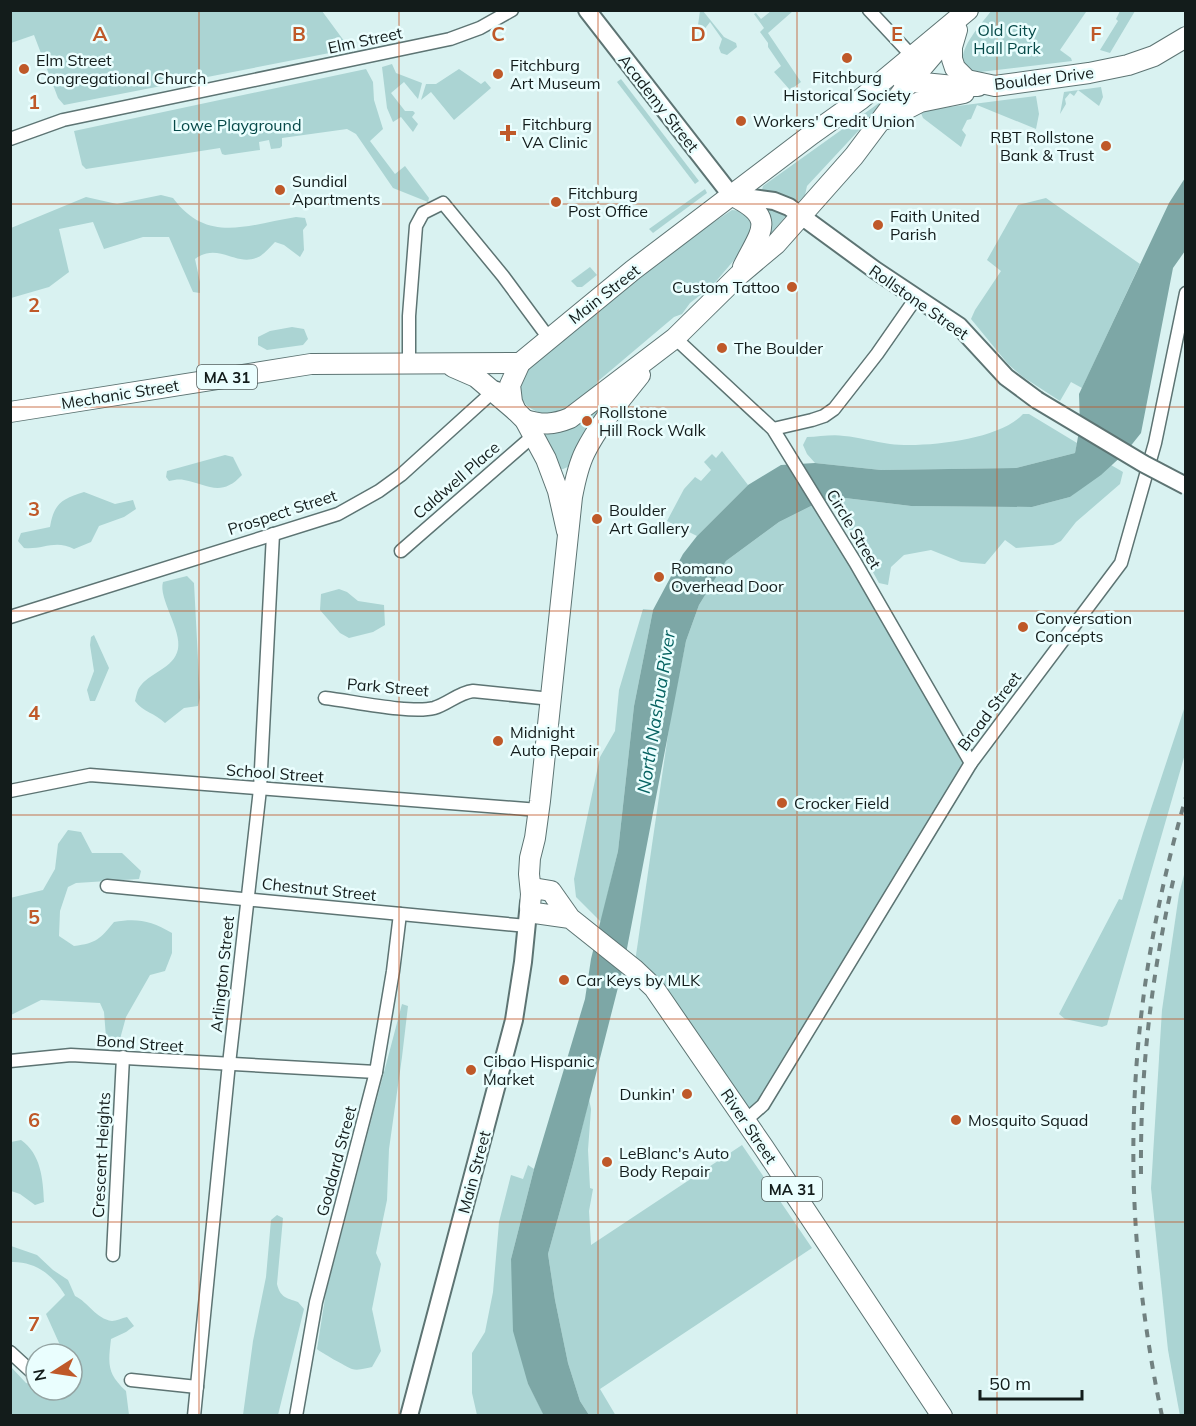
<svg xmlns="http://www.w3.org/2000/svg" width="1196" height="1426" font-family="Mulish,sans-serif">
	<style>
		.green { fill: #abd4d3 }
		.water { fill: #7da7a6 }
		.lines { fill: none; stroke-linecap: round; stroke-linejoin: round }
		.minor-casing { stroke: #5d7473; stroke-width: 15 }
		.secondary-casing { stroke: #5d7473; stroke-width: 20 }
		.primary-casing { stroke: #5d7473; stroke-width: 22 }
		.trunk-casing { stroke: #5d7473; stroke-width: 22 }
		.minor { stroke: #fff; stroke-width: 12 }
		.secondary { stroke: #fff; stroke-width: 16 }
		.primary { stroke: #fff; stroke-width: 20 }
		.trunk { stroke: #fff; stroke-width: 20 }
		.rail { stroke: #718180; stroke-width: 4; stroke-dasharray: 8 8; stroke-linecap: butt }
		.secondary-bridge-casing { stroke: #5d7473; stroke-width: 20; stroke-linecap: butt }
		.secondary-bridge { stroke: #fff; stroke-width: 16 }
		.grid { fill: none; stroke: #bf5929; stroke-width: 1.5; stroke-opacity: 0.55 }
		.poi-dot { fill: #bf5929; stroke: #eafefe; stroke-width: 2 }
		.labels { text-anchor: middle; dominant-baseline: central; stroke-width: 5; stroke-linejoin: round; paint-order: stroke }
		.shield { fill: #eafefe; stroke: #54605f; stroke-width: 1.5 }
		.shield-label { font-size: 15px; font-weight: bold; fill: #131c1b }
		.park-label { font-size: 16px; fill: #064948; stroke: #eafefe }
		.street-label { font-size: 16px; fill: #131c1b; stroke: #eafefe }
		.poi-label { font-size: 16px; fill: #131c1b; stroke: #eafefe; text-anchor: start }
		.water-label { font-size: 18px; font-style: italic; fill: #066261; stroke: #eafefe }
		.grid-label { font-size: 20px; text-anchor: middle; font-weight: bold; fill: #bf5929; stroke: #eafefe; stroke-width: 5; stroke-linejoin: round; paint-order: stroke }
	</style>
	<rect width="100%" height="100%" fill="#d9f2f1"/>
	<!-- green -->
	<g class="green">
		<path d="M1083,10l3,2 -26,38 11,8 1,3 -92,11c-40,-5 1,-47 11,-61z"/>
		<polygon points="10,11 322,11 350,49 64,105 58,98 34,35 11,43"/>
		<polygon points="700,11 703,11 724,37 736,43 737,47 727,55 721,53 719,48 722,39 710,22 703,31 698,25"/>
		<polygon points="771,11 793,11 768,33 801,82 790,90 774,72 781,66 768,47 768,43 760,32 764,28 754,14 756,13 761,19"/>
		<polygon points="1120,11 1135,11 1110,53 1100,50 1118,21 1116,19"/>
		<polygon points="392,64 396,73 422,83 418,99 404,82 391,93 405,111 413,111 415,113 412,117 418,124 413,132 401,117 393,122 387,108 382,67"/>
		<polygon points="366,69 373,82 374,100 383,129 370,141 395,174 405,166 429,198 428,202 393,188 356,134 347,129 282,138 282,146 280,148 271,149 269,140 259,142 260,150 225,155 222,154 220,148 86,169 82,165 74,131"/>
		<polygon points="459,69 481,84 485,81 491,88 454,120 431,92 421,100 426,84 436,84"/>
		<polygon points="621,79 699,181 695,184 617,82"/>
		<polygon points="1101,87 1103,97 1099,106 1078,90 1074,96 1070,93 1065,99 1066,104 1060,114 1064,92"/>
		<polygon points="1036,96 1039,114 1036,129 977,105 971,119 967,120 962,130 966,135 961,147 923,118 921,113 934,109"/>
		<polygon points="886,98 887,100 807,186 805,195 799,201 762,190 763,186"/>
		<polygon points="705,189 707,193 653,233 649,229"/>
		<path d="M161,195l12,3c34,46 74,27 123,19l9,1 2,7 -4,5 1,20 -4,7 -16,-12 -9,-3c-6,6 -12,14 -19,16 -21,8 -38,-16 -61,1l5,23v11l-7,-1 -24,-55h-26l-39,12 -11,-27 -34,7 10,43 -20,15 -38,11v-70l75,-31 31,7z"/>
		<polygon points="1046,198 1140,264 1082,388 1071,382 1060,401 1023,377 1008,364 971,319 975,310 1001,271 987,260 1018,205"/>
		<polygon points="765,206 787,213 786,216 752,255"/>
		<path d="M732,210l11,1 10,7 -1,21 -40,47 -22,17 -8,11 -8,3 -77,65 -1,6c-12,8 -25,22 -40,25 -18,4 -41,-9 -35,-30 1,-4 4,-9 6,-13l151,-124z"/>
		<polygon points="590,267 597,275 582,287 577,287 571,281"/>
		<polygon points="292,327 304,329 308,339 303,345 267,350 258,345 258,337 270,331"/>
		<polygon points="606,401 570,466 563,469 560,469 544,435 559,431"/>
		<path d="M1023,414h6l48,29 -2,10 -59,15 -135,2 -66,-7 -8,-9 -4,-9 4,-8c12,0 25,-3 37,-1 15,1 30,6 46,8 34,4 110,-4 133,-30z"/>
		<polygon points="722,451 748,485 697,536 667,521 684,489 695,477 701,481 711,470 704,462 712,454 716,458"/>
		<path d="M225,455l8,2 9,18c-21,23 -35,9 -58,5 -5,-1 -10,0 -15,1l-3,-4 1,-6z"/>
		<polygon points="1111,465 1123,472 1120,484 1076,522 1061,541 1053,545 1016,548 1005,540 985,564 961,562 931,550 904,555 891,567 888,585 879,583 832,499 837,497 911,506 1032,507 1070,497"/>
		<path d="M84,492l31,12 18,-4 3,9 -12,8 -25,9 -8,16 -17,7c-19,-10 -31,1 -50,-1l-6,-7 3,-8 29,-6c4,-24 12,-28 34,-35z"/>
		<polygon points="819,502 971,763 763,1105 746,1120 634,969 671,714 686,641 699,605 726,561 779,522"/>
		<path d="M187,576l7,7 6,115 -2,8 -14,2 -19,15c-10,-10 -22,-11 -30,-22 1,-4 2,-10 4,-13 10,-16 35,-19 39,-39 4,-19 -20,-51 -15,-67z"/>
		<polygon points="339,589 347,592 358,601 384,605 385,625 373,632 349,638 340,633 320,610 321,594"/>
		<polygon points="643,609 653,610 634,706 618,851 601,922 576,897 574,879 600,757 615,731 619,690"/>
		<polygon points="94,635 109,668 95,701 90,701 87,690 94,671 90,645 91,637"/>
		<polygon points="1185,706 1185,754 1107,1025 1102,1027 1065,1019 1059,1014 1119,899 1122,900 1143,833"/>
		<path d="M68,830l13,2 11,21h30l19,18 -2,8 -63,4 -8,4 -8,24 -1,25 15,10c23,-3 26,-7 40,-24 24,-4 37,-1 58,11v20l-7,18 -15,4 -24,42 -6,22 -14,-2 -2,-25 -4,-9 -59,-3 -30,15 -1,-117 33,-8 12,-21 3,-25z"/>
		<polygon points="1185,871 1186,1415 1180,1416 1168,1350 1151,1188 1162,1010 1179,894"/>
		<path d="M402,1004l6,2 -6,51 -13,92 -2,51 -11,53 5,11 -9,45 9,42 -9,16c-5,1 -14,4 -20,2 -5,-2 -32,-17 -35,-20l9,-57z"/>
		<polygon points="589,1099 591,1109 588,1150 590,1188 593,1189 589,1211 591,1245 742,1145 812,1248 600,1389 616,1416 589,1415 580,1401 568,1363 555,1300 548,1254 573,1164"/>
		<path d="M21,1140c20,14 22,39 23,62l-9,3 -15,-11 -9,-3v-49z"/>
		<polygon points="528,1165 534,1169 511,1259 528,1384 544,1415 477,1415 472,1393 472,1353 485,1332 493,1292 499,1222 511,1175 523,1179"/>
		<path d="M277,1215l6,3 -6,66c3,13 9,14 21,18l6,7 -26,106h-35l10,-74 13,-64 5,-57z"/>
		<path d="M11,1246l26,9 16,15 15,10 7,16c13,6 21,23 37,25 4,0 10,-3 15,-4l7,9 -8,6 -15,7c-3,26 -4,34 15,52l3,24h-118v-48l15,16 10,2v5h36v-36h-8l-18,-40 19,-19c-12,-20 -30,-34 -54,-33z"/>
	</g>
	<!-- water -->
	<polygon class="water" points="1185,178 1185,251 1173,268 1141,433 1125,453 1101,475 1070,497 1032,507 911,506 837,497 819,502 779,522 726,561 699,605 686,641 624,964 573,1164 548,1254 555,1300 568,1363 580,1401 589,1415 544,1416 528,1384 513,1331 511,1259 534,1169 585,999 591,959 618,851 634,706 653,610 683,554 697,536 748,485 781,465 815,463 881,470 1016,468 1075,453 1080,426 1079,394 1169,203"/>
	<g class="lines">
		<!-- minor casing -->
		<g class="minor-casing">
			<g id="minor">
				<polyline points="869,10 912,56"/>
				<polyline points="10,139 63,120 450,39 480,28 512,10"/>
				<polyline points="675,338 773,429 855,562 971,763"/>
				<polyline points="409,364 409,316 416,226 423,213 443,203 503,276 548,337"/>
				<polyline points="773,429 812,420 824,416 834,409 877,354 916,298"/>
				<polyline points="401,551 533,436"/>
				<polyline points="10,617 338,514 379,491 401,475 497,388"/>
				<path d="M325,698c27,3 86,16 109,10 14,-4 24,-15 39,-17l78,8"/>
				<polyline points="10,791 90,775 539,810"/>
				<polyline points="107,886 527,926"/>
				<polyline points="10,1061 71,1055 376,1072"/>
				<polyline points="746,1120 763,1105 971,763 1121,563 1155,443 1186,293"/>
				<polyline points="113,1255 123,1057"/>
				<polyline points="10,1352 34,1374"/>
				<polyline points="131,1380 197,1387"/>
				<polyline points="194,1416 228,1073 260,789 273,534"/>
				<polyline points="296,1416 316,1302 376,1072 393,971 400,914"/>
			</g>
		</g>
		<!-- secondary casing -->
		<g class="secondary-casing">
			<g id="secondary">
				<polyline points="587,10 731,195 774,201 789,207 875,270 959,326 1006,377 1037,400"/>
				<polyline points="409,1416 514,1020 523,962 529,902"/>
			</g>
		</g>
		<!-- primary casing -->
		<g class="primary-casing">
			<g id="primary">
				<polyline points="453,367 476,377 516,411"/>
				<polyline points="10,412 311,364 520,363"/>
			</g>
		</g>
		<!-- trunk casing -->
		<g class="trunk-casing">
			<g id="trunk">
				<polyline points="957,30 952,47 952,59 955,68 967,80 995,86 1089,73 1128,65 1154,56 1186,37"/>
				<polyline points="903,81 954,86 978,86"/>
				<polyline points="887,119 920,102 964,93"/>
				<path d="M731,195c46,23 31,34 12,72"/>
				<path d="M525,420c17,5 28,5 45,-2l105,-80 64,-63 37,-31 78,-88 54,-72 35,-41"/>
				<polyline points="567,531 558,491 546,459 525,420 516,411 512,402 510,385 520,363 633,270 812,134 861,99 968,10"/>
				<path d="M531,894l-2,-20 1,-16 5,-20 5,-37 32,-304c3,-16 6,-31 13,-45 14,-28 36,-53 55,-77"/>
				<polyline points="570,918 535,913 530,907 531,894 539,889 551,891 570,918 634,969 654,988 764,1148 942,1416"/>
			</g>
		</g>
		<!-- minor -->
		<use href="#minor" class="minor"/>
		<!-- secondary -->
		<use href="#secondary" class="secondary"/>
		<!-- primary -->
		<use href="#primary" class="primary"/>
		<!-- trunk -->
		<use href="#trunk" class="trunk"/>
		<!-- rail -->
		<g class="rail">
			<path d="M1141,1174c-1,-100 10,-199 33,-297"/>
			<path d="M1162,1416c-45,-213 -37,-410 24,-619"/>
		</g>
		<!-- secondary-bridge casing -->
		<g class="secondary-bridge-casing">
			<polyline id="secondary-bridge" points="1037,400 1144,464 1186,486"/>
		</g>
		<!-- secondary-bridge -->
		<use href="#secondary-bridge" class="secondary-bridge"/>
	</g>
	<!-- grid -->
	<path class="grid" d="M199,10v1406M399,10v1406M598,10v1406M797,10v1406M997,10v1406M10,204h1176M10,407h1176M10,611h1176M10,815h1176M10,1019h1176M10,1222h1176"/>
	<!-- markers -->
	<g class="poi-dot">
		<circle cx="847" cy="58" r="6"/>
		<circle cx="24" cy="69" r="6"/>
		<circle cx="498" cy="74" r="6"/>
		<circle cx="741" cy="121" r="6"/>
		<path d="M505 124h6v6h6v6h-6v6h-6v-6h-6v-6h6z"/>
		<circle cx="1106" cy="146" r="6"/>
		<circle cx="280" cy="190" r="6"/>
		<circle cx="556" cy="202" r="6"/>
		<circle cx="878" cy="225" r="6"/>
		<circle cx="792" cy="287" r="6"/>
		<circle cx="722" cy="348" r="6"/>
		<circle cx="587" cy="421" r="6"/>
		<circle cx="597" cy="519" r="6"/>
		<circle cx="659" cy="577" r="6"/>
		<circle cx="1023" cy="627" r="6"/>
		<circle cx="498" cy="741" r="6"/>
		<circle cx="782" cy="803" r="6"/>
		<circle cx="564" cy="980" r="6"/>
		<circle cx="471" cy="1070" r="6"/>
		<circle cx="687" cy="1094" r="6"/>
		<circle cx="956" cy="1120" r="6"/>
		<circle cx="607" cy="1162" r="6"/>
	</g>
	<g class="labels">
		<!-- shield labels -->
		<g class="shield">
			<rect x="197" y="365" width="60" height="24" rx="4.5"/>
			<rect x="762" y="1177" width="60" height="24" rx="4.5"/>
		</g>
		<g class="shield-label">
			<text x="227" y="377">MA 31</text>
			<text x="792" y="1189">MA 31</text>
		</g>
		<!-- park labels -->
		<g class="park-label">
			<text x="1007" y="30">Old City<tspan x="1007" dy="18">Hall Park</tspan></text>
			<text x="237" y="125">Lowe Playground</text>
		</g>
		<!-- street labels -->
		<g class="street-label">
			<text transform="translate(365 40) rotate(-12)">Elm Street</text>
			<text transform="translate(1044 78) rotate(-7)">Boulder Drive</text>
			<text transform="translate(659 103) rotate(52)">Academy Street</text>
			<text transform="translate(604 294) rotate(-38)">Main Street</text>
			<text transform="translate(919 302) rotate(35)">Rollstone Street</text>
			<text transform="translate(120 394) rotate(-9)">Mechanic Street</text>
			<text transform="translate(456 480) rotate(-41)">Caldwell Place</text>
			<text transform="translate(282 512) rotate(-18)">Prospect Street</text>
			<text transform="translate(854 529) rotate(59)">Circle Street</text>
			<text transform="translate(388 687) rotate(5)">Park Street</text>
			<text transform="translate(989 711) rotate(-53)">Broad Street</text>
			<text transform="translate(275 773) rotate(4)">School Street</text>
			<text transform="translate(319 889) rotate(6)">Chestnut Street</text>
			<text transform="translate(222 974) rotate(-84)">Arlington Street</text>
			<text transform="translate(140 1043) rotate(4)">Bond Street</text>
			<text transform="translate(749 1126) rotate(56)">River Street</text>
			<text transform="translate(101 1155) rotate(-87)">Crescent Heights</text>
			<text transform="translate(336 1161) rotate(-75)">Goddard Street</text>
			<text transform="translate(474 1172) rotate(-75)">Main Street</text>
		</g>
		<!-- poi labels -->
		<g class="poi-label">
			<text x="36" y="60">Elm Street<tspan x="36" dy="18">Congregational Church</tspan></text>
			<text x="510" y="65">Fitchburg<tspan x="510" dy="18">Art Museum</tspan></text>
			<text x="847" y="77" text-anchor="middle">Fitchburg<tspan x="847" dy="18">Historical Society</tspan></text>
			<text x="753" y="121">Workers' Credit Union</text>
			<text x="522" y="124">Fitchburg<tspan x="522" dy="18">VA Clinic</tspan></text>
			<text x="1094" y="137" text-anchor="end">RBT Rollstone<tspan x="1094" dy="18">Bank &amp; Trust</tspan></text>
			<text x="292" y="181">Sundial<tspan x="292" dy="18">Apartments</tspan></text>
			<text x="568" y="193">Fitchburg<tspan x="568" dy="18">Post Office</tspan></text>
			<text x="890" y="216">Faith United<tspan x="890" dy="18">Parish</tspan></text>
			<text x="780" y="287" text-anchor="end">Custom Tattoo</text>
			<text x="734" y="348">The Boulder</text>
			<text x="599" y="412">Rollstone<tspan x="599" dy="18">Hill Rock Walk</tspan></text>
			<text x="609" y="510">Boulder<tspan x="609" dy="18">Art Gallery</tspan></text>
			<text x="671" y="568">Romano<tspan x="671" dy="18">Overhead Door</tspan></text>
			<text x="1035" y="618">Conversation<tspan x="1035" dy="18">Concepts</tspan></text>
			<text x="510" y="732">Midnight<tspan x="510" dy="18">Auto Repair</tspan></text>
			<text x="794" y="803">Crocker Field</text>
			<text x="576" y="980">Car Keys by MLK</text>
			<text x="483" y="1061">Cibao Hispanic<tspan x="483" dy="18">Market</tspan></text>
			<text x="675" y="1094" text-anchor="end">Dunkin'</text>
			<text x="968" y="1120">Mosquito Squad</text>
			<text x="619" y="1153">LeBlanc's Auto<tspan x="619" dy="18">Body Repair</tspan></text>
		</g>
		<!-- water labels -->
		<g class="water-label">
			<text transform="translate(656 712) rotate(-81)">North Nashua River</text>
		</g>
	</g>
	<g class="grid-label">
		<text x="100" y="41">A</text>
		<text x="299" y="41">B</text>
		<text x="498" y="41">C</text>
		<text x="698" y="41">D</text>
		<text x="897" y="41">E</text>
		<text x="1096" y="41">F</text>
		<text x="34" y="109">1</text>
		<text x="34" y="312">2</text>
		<text x="34" y="516">3</text>
		<text x="34" y="720">4</text>
		<text x="34" y="924">5</text>
		<text x="34" y="1127">6</text>
		<text x="34" y="1331">7</text>
	</g>
	<!-- border -->
	<rect width="1196" height="1426" fill="none" stroke="#131c1b" stroke-width="24"/>
	<!-- north arrow -->
	<g transform="translate(54 1372) rotate(258)"><circle r="28" fill="#eafefe" stroke="#94a4a3" stroke-width="1.5"/>
	<path d="M0-4.5L10 22L0 15L-10 22Z" fill="#bf5929"/>
	<text y="-9" font-size="16" font-weight="bold" text-anchor="middle" fill="#131c1b">N</text>
	</g>
	<!-- scale -->
	<path d="M980 1390v9h102v-9" fill="none" stroke="#131c1b" stroke-width="3"/>
	<text x="989" y="1390" font-size="18" fill="#131c1b" stroke="#eafefe" stroke-width="4.5" paint-order="stroke">50 m</text>
</svg>
